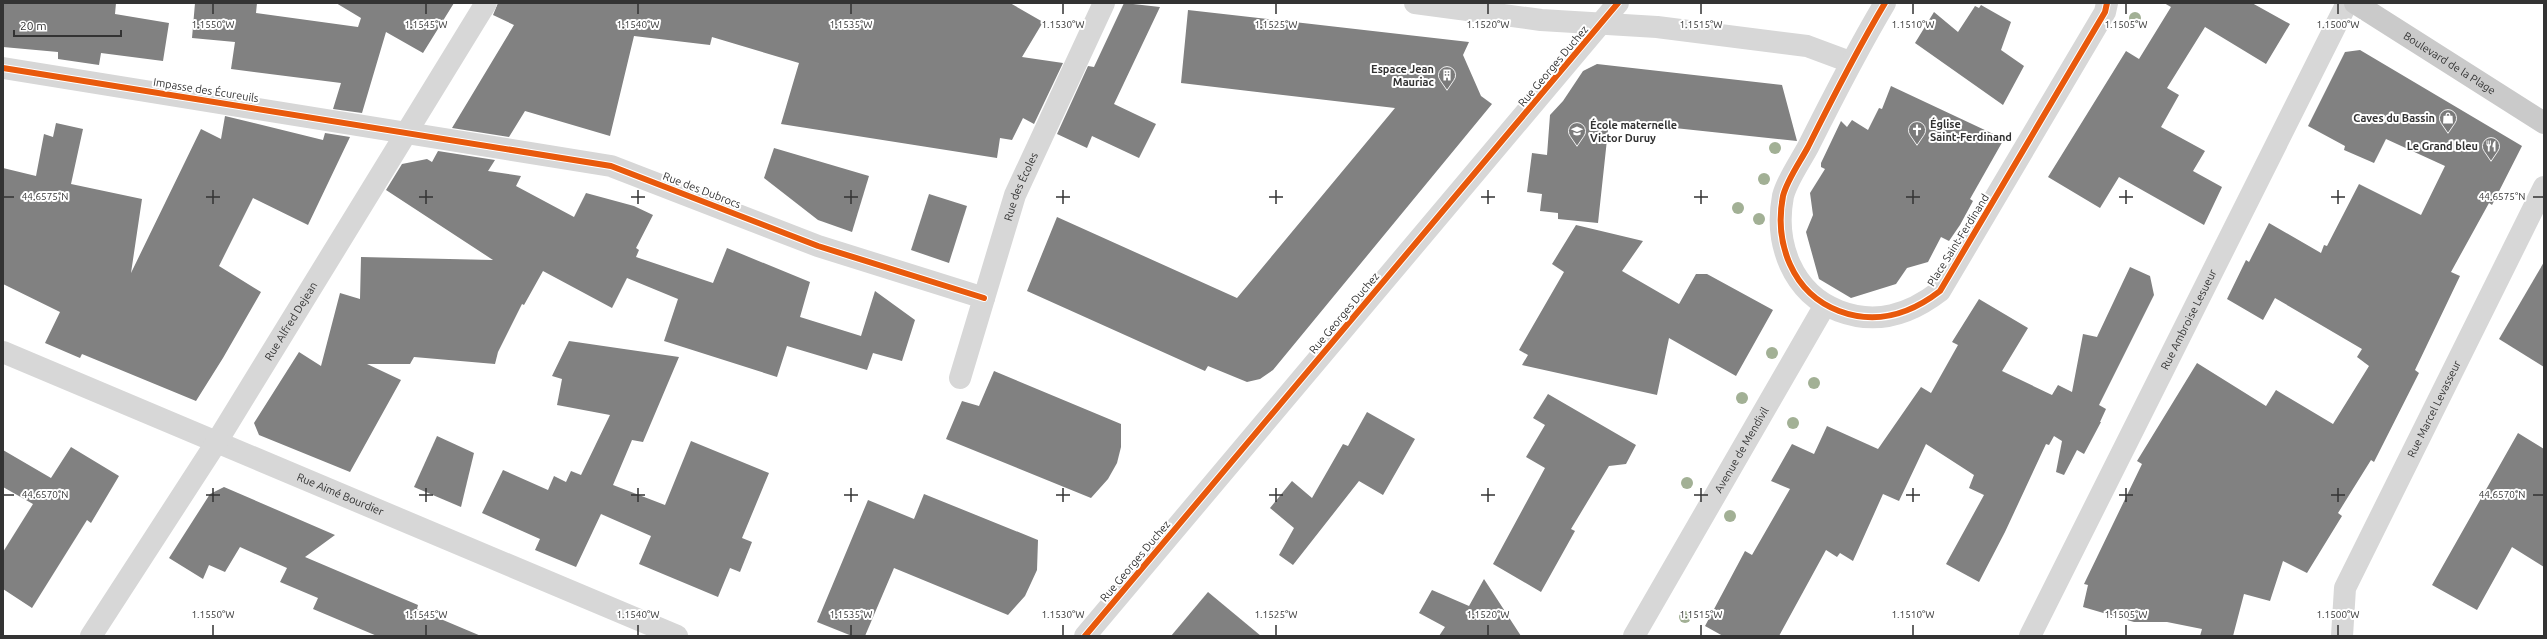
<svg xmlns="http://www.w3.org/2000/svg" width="2547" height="639" font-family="Ubuntu,sans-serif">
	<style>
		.building { fill: #818181 }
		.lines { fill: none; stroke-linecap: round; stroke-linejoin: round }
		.minor { stroke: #d7d7d7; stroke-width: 22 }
		.major { stroke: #cacaca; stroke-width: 22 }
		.cycleway-casing { stroke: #fff; stroke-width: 8 }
		.cycleway { stroke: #e8590c; stroke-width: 6 }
		.tree { fill: #a2b095 }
		.ticks { fill: none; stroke: #333; stroke-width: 1.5 }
		.labels { text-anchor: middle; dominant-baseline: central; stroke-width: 4; stroke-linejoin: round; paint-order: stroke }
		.street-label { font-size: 11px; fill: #333; stroke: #fff }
		.poi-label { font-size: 11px; font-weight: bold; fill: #333; stroke: #fff; text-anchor: end }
		.ticks-label { font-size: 10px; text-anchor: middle; fill: #333; stroke: #fff; stroke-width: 4; stroke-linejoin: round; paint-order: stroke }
	</style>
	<rect width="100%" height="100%" fill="#fff"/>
	<!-- building -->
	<g class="building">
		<polygon points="3,3 116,3 115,14 169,23 163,61 101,53 99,65 58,59 58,52 3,47"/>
		<polygon points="195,3 257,3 256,13 358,27 361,18 336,3 454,3 423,53 386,32 362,113 333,109 341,83 231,69 235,42 192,38"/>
		<polygon points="498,3 1010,3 1043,22 1022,57 1063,63 1034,124 1023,118 1012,140 1000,138 997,158 781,124 799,63 712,37 710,45 634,36 610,136 525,111 509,137 452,128 514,25 493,15"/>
		<polygon points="1124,3 1160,7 1114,104 1156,124 1139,158 1092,136 1087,148 1057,134 1088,66 1094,67"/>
		<polygon points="2164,3 2252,3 2290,24 2266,64 2205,27 2167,88 2179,95 2161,127 2205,151 2193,171 2222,187 2204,225 2119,177 2100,208 2048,177 2126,51 2139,59 2171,7"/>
		<polygon points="1981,5 2011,22 2001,50 2024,66 2003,105 1915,43 1934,12 1958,32 1975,6 1979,8"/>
		<polygon points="1188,10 1469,42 1463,55 1481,96 1492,104 1273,370 1260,379 1247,382 1208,366 1205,371 1027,291 1057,217 1237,298 1395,108 1181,83"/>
		<polygon points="2360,50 2522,146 2492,205 2489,203 2451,272 2460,276 2415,370 2419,373 2374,462 2371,460 2338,513 2342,516 2307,573 2283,561 2270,601 2244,594 2233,636 2200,636 2202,629 2167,622 2134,622 2083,607 2088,585 2084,584 2142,464 2137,461 2197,363 2266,406 2276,390 2333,424 2369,366 2357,357 2362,349 2275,298 2263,320 2227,299 2246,260 2249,262 2269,223 2321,253 2324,245 2327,246 2359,184 2421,215 2445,166 2386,139 2374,163 2344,150 2345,146 2308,126 2345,52"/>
		<polygon points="1597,64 1782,85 1797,141 1609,121 1598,223 1558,219 1558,213 1540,211 1542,194 1527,192 1532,153 1547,155 1550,115 1563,101 1583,71"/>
		<polygon points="1891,86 2004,139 1970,199 1973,201 1960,225 1949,241 1941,237 1928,262 1907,268 1896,284 1851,298 1819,279 1806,232 1813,215 1810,193 1825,169 1821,167 1821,163 1841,121 1847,127 1852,120 1868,130 1879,108 1882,109"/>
		<polygon points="225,116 323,140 325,133 350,137 308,225 253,198 219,266 261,292 223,358 196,401 82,354 80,358 45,343 60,312 3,284 3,168 36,176 44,134 53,137 56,123 83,129 71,184 142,199 131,273 201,129 221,139"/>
		<polygon points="774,148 869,176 852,232 818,220 764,178"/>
		<polygon points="438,151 495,160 488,171 521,176 516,186 574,217 586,193 634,206 653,215 636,248 639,250 636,257 713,283 727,248 810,282 800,317 861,336 875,291 915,320 902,361 873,353 867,370 787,346 777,377 664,341 678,299 627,278 612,308 543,271 524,305 522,304 498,352 495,364 414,357 410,364 367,364 401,380 350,472 259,435 254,423 299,352 321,366 340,293 360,299 361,257 493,260 386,190 402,164 427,159 432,162"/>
		<polygon points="929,194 967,206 949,263 911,250"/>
		<polygon points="1576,225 1643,241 1622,271 1679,304 1696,274 1707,274 1773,310 1736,376 1669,338 1657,395 1522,365 1528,355 1519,350 1564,272 1552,264"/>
		<polygon points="2544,262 2544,367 2499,339"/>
		<polygon points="2130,267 2150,276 2154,295 2099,405 2106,409 2100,422 2101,422 2084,454 2077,450 2064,475 2056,472 2062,441 2054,436 2049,445 2046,444 2005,532 1979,582 1946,564 1984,495 1969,488 1974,475 1926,444 1899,501 1883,494 1853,561 1840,553 1837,557 1826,550 1779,636 1723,636 1705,626 1745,551 1752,555 1790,489 1771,481 1792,444 1814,454 1827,426 1878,449 1921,387 1931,393 1958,345 1952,342 1979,299 2028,328 2002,371 2052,395 2058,385 2072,392 2083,334 2097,337"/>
		<polygon points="569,341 679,357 643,442 632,440 613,485 665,505 691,441 769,473 742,538 752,542 740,572 730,568 718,597 639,564 651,536 601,514 576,567 535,550 540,539 482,513 503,470 548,490 554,476 566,482 571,471 581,475 610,415 557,405 562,379 552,376"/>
		<polygon points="994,371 1121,424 1121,447 1117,463 1108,479 1091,498 946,439 962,401 979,406"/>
		<polygon points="1548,394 1636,445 1626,464 1609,466 1571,529 1575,531 1541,592 1493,564 1545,468 1526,457 1545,425 1533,418"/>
		<polygon points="1367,412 1415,439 1383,495 1359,481 1293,565 1279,555 1294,528 1270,508 1292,481 1312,498 1343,444 1348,446"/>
		<polygon points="2518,433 2544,449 2544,567 2512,547 2477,610 2432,585"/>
		<polygon points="437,436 474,453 461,507 414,487"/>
		<polygon points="71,447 119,476 91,523 87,520 32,608 3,589 3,552 33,504 3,487 3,450 51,478"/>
		<polygon points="224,487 335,535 305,557 418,605 417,609 481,636 377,636 313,609 318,598 280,582 287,568 240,547 225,572 209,565 203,579 169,558 210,494"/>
		<polygon points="924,494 1038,540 1037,570 1025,596 1008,615 894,568 865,636 852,636 817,622 868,500 914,519"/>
		<polygon points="1484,579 1521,636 1439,636 1445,627 1419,613 1432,590 1469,606"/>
		<polygon points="1208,592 1261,636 1171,636"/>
	</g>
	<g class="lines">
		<!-- minor -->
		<g class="minor">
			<polyline points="1415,3 1541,20 1657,27 1807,46 1850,62"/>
			<path d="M1885,3c-28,47 -53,96 -77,144 -8,15 -21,33 -25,49 -9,47 9,97 56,115 37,14 70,4 101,-20l165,-279 2,-9"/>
			<polyline points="3,68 611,166 818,246 984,298"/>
			<path id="s1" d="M3,352l674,284"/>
			<path id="s2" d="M960,378l55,-183 89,-192"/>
			<path id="s3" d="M91,636l125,-193 270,-440"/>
			<polyline points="1085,636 1618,3"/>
			<path id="s4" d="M1634,636l191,-331"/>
			<path id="s5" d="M2030,636l317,-633"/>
			<path id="s6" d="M2342,636l3,-48 199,-401"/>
		</g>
		<!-- major -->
		<path class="major" id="s7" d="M2355,3l189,120"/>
		<!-- cycleway casing -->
		<g class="cycleway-casing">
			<g id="cycleway">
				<path d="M1885,3c-28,47 -53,96 -77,144 -8,15 -21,33 -25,49 -9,47 9,97 56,115 37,14 70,4 101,-20l165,-279 2,-9"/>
				<polyline points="3,68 611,166 818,246 984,298"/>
				<polyline points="1085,636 1618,3"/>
			</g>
		</g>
		<!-- cycleway -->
		<use href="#cycleway" class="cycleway"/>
	</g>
	<!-- trees -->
	<g class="tree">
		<circle cx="2135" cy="18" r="6"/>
		<circle cx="1775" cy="148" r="6"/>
		<circle cx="1764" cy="179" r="6"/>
		<circle cx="1738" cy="208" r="6"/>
		<circle cx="1759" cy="219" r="6"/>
		<circle cx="1772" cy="353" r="6"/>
		<circle cx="1814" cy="383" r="6"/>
		<circle cx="1742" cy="398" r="6"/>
		<circle cx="1793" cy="423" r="6"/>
		<circle cx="1687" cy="483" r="6"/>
		<circle cx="1730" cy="516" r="6"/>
		<circle cx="1685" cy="617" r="6"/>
	</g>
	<!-- ticks -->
	<path class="ticks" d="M213,4v10M426,4v10M638,4v10M851,4v10M1063,4v10M1276,4v10M1488,4v10M1701,4v10M1913,4v10M2126,4v10M2338,4v10M213,190v14M426,190v14M638,190v14M851,190v14M1063,190v14M1276,190v14M1488,190v14M1701,190v14M1913,190v14M2126,190v14M2338,190v14M4,197h10M206,197h14M419,197h14M631,197h14M844,197h14M1056,197h14M1269,197h14M1481,197h14M1694,197h14M1906,197h14M2119,197h14M2331,197h14M2533,197h10M213,488v14M426,488v14M638,488v14M851,488v14M1063,488v14M1276,488v14M1488,488v14M1701,488v14M1913,488v14M2126,488v14M2338,488v14M4,495h10M206,495h14M419,495h14M631,495h14M844,495h14M1056,495h14M1269,495h14M1481,495h14M1694,495h14M1906,495h14M2119,495h14M2331,495h14M2533,495h10M213,625v10M426,625v10M638,625v10M851,625v10M1063,625v10M1276,625v10M1488,625v10M1701,625v10M1913,625v10M2126,625v10M2338,625v10"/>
	<!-- icons -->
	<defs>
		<g id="building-pin" transform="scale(0.9)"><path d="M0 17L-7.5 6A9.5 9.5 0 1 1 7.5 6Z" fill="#7a7a7a" stroke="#fff"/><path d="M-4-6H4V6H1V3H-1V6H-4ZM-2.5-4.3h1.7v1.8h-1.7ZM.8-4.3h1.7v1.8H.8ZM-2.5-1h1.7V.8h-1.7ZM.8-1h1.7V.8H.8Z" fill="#fff"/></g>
		<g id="shop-pin" transform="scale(0.9)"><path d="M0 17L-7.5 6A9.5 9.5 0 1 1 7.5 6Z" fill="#7a7a7a" stroke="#fff"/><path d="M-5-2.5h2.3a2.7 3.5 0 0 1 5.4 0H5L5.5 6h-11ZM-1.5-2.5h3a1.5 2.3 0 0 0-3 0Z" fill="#fff"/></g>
		<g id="church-pin" transform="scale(0.9)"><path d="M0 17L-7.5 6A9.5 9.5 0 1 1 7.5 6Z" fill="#7a7a7a" stroke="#fff"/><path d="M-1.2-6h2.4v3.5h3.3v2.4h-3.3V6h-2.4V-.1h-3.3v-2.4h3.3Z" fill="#fff"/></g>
		<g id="school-pin" transform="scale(0.9)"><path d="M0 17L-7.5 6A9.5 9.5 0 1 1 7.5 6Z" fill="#7a7a7a" stroke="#fff"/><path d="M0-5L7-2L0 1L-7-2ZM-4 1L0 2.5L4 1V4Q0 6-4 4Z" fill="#fff"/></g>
		<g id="restaurant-pin" transform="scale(0.9)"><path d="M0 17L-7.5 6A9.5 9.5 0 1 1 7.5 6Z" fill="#7a7a7a" stroke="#fff"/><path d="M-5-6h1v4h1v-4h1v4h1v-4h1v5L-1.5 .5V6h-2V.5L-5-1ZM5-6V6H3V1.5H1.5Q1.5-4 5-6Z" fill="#fff"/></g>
	</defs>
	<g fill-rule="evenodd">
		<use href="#building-pin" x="1447" y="75"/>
		<use href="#shop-pin" x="2448" y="118"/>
		<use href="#church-pin" x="1917" y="130"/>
		<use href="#school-pin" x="1577" y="131"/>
		<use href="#restaurant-pin" x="2491" y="146"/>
	</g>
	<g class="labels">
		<!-- street labels -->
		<g class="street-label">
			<text stroke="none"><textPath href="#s7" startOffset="112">Boulevard de la Plage</textPath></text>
			<text transform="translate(1553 66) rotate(-50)">Rue Georges Duchez</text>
			<text transform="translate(206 90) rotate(9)">Impasse des Écureuils</text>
			<text stroke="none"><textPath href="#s2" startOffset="201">Rue des Écoles</textPath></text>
			<text transform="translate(702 190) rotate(21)">Rue des Dubrocs</text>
			<text transform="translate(1958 240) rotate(-58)">Place Saint-Ferdinand</text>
			<text transform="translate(1344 313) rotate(-50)">Rue Georges Duchez</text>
			<text stroke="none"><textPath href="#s3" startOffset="373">Rue Alfred Dejean</textPath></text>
			<text stroke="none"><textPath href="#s5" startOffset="354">Rue Ambroise Lesueur</textPath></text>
			<text stroke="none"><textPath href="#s6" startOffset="248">Rue Marcel Levasseur</textPath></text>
			<text stroke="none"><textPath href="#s4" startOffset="215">Avenue de Mendivil</textPath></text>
			<text stroke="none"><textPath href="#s1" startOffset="366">Rue Aimé Bourdier</textPath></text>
			<text transform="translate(1135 561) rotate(-50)">Rue Georges Duchez</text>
		</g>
		<!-- poi labels -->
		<g class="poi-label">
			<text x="1434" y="69">Espace Jean<tspan x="1434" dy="13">Mauriac</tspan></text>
			<text x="2435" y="118">Caves du Bassin</text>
			<text x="1930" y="124" text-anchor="start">Église<tspan x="1930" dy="13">Saint-Ferdinand</tspan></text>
			<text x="1590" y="125" text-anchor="start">École maternelle<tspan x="1590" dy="13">Victor Duruy</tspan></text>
			<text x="2478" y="146">Le Grand bleu</text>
		</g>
	</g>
	<g class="ticks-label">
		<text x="213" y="28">1.1550°W</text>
		<text x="426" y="28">1.1545°W</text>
		<text x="638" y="28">1.1540°W</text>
		<text x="851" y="28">1.1535°W</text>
		<text x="1063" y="28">1.1530°W</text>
		<text x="1276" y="28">1.1525°W</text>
		<text x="1488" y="28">1.1520°W</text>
		<text x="1701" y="28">1.1515°W</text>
		<text x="1913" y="28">1.1510°W</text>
		<text x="2126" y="28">1.1505°W</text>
		<text x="2338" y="28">1.1500°W</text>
		<text x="45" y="200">44.6575°N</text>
		<text x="2502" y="200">44.6575°N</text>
		<text x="45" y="498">44.6570°N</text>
		<text x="2502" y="498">44.6570°N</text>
		<text x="213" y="618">1.1550°W</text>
		<text x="426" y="618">1.1545°W</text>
		<text x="638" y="618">1.1540°W</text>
		<text x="851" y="618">1.1535°W</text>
		<text x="1063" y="618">1.1530°W</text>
		<text x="1276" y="618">1.1525°W</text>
		<text x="1488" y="618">1.1520°W</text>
		<text x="1701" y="618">1.1515°W</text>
		<text x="1913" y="618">1.1510°W</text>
		<text x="2126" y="618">1.1505°W</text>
		<text x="2338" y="618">1.1500°W</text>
	</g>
	<!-- border -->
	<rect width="2547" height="639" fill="none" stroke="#333333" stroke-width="8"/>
	<!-- scale -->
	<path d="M14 30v6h107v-6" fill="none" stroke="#333333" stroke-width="2"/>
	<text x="20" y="30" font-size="12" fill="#333333" stroke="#ffffff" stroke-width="3" paint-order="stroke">20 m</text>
</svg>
